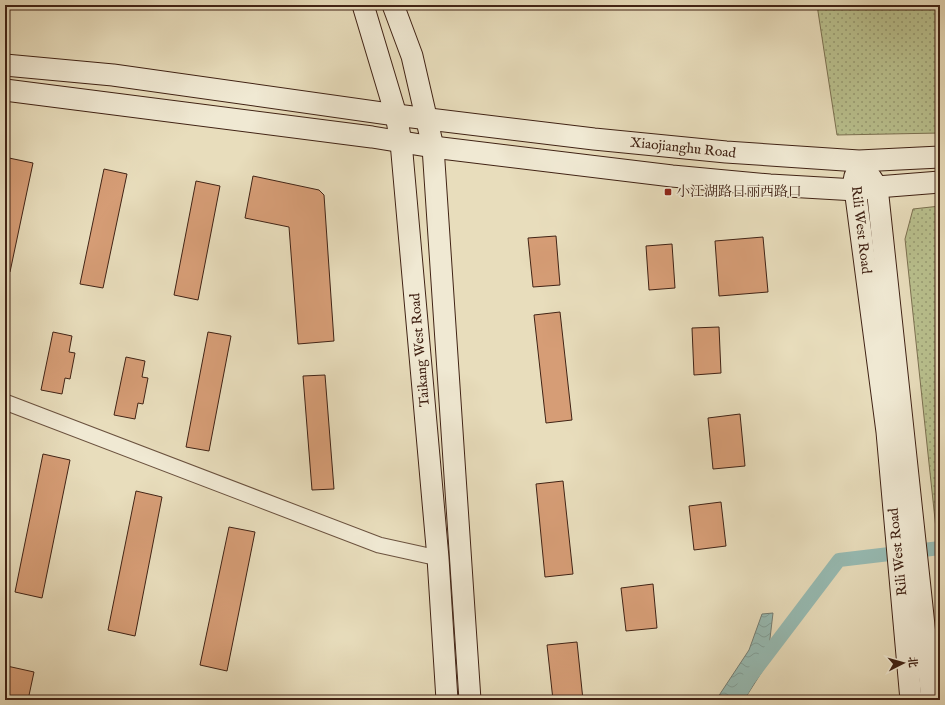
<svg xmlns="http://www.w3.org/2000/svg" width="945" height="705" font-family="'IM FELL English','Noto Serif SC',serif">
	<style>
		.grass { fill: url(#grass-dots); stroke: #7d7252 }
		.water { fill: url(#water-waves); stroke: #757e74 }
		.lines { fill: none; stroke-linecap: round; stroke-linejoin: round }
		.canal { stroke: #97bbb3; stroke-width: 14 }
		.building { fill: #d69d76; stroke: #412315 }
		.minor-casing { stroke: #6b523f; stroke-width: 17 }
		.secondary-casing { stroke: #412315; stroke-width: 23 }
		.minor { stroke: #f0e9d3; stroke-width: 15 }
		.secondary { stroke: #f0e9d3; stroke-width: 21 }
		.poi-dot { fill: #8f2418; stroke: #f0e9d3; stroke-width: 1.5 }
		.labels { text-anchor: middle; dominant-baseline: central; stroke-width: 3; stroke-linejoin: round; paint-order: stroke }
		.street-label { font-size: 14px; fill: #412315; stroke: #f0e9d3 }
		.poi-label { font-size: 14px; fill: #412315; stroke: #f0e9d3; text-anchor: start }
	</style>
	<defs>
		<pattern id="grass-dots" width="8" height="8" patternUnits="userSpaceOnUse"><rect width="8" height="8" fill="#b9c08e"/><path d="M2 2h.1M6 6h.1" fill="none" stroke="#989c73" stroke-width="1.8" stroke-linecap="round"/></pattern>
		<pattern id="water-waves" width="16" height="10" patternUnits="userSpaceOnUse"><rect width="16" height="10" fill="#97bbb3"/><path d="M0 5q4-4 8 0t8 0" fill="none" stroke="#83a099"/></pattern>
	</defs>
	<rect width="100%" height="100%" fill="#e8ddbc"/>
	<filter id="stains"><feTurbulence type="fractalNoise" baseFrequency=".005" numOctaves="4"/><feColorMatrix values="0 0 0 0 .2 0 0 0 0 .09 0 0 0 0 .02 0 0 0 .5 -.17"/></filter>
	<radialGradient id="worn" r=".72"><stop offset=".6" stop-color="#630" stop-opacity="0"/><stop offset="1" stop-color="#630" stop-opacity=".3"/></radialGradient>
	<!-- grass -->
	<g class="grass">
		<polygon points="817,5 940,5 940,133 837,135"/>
		<polygon points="940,206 940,566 905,239 913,209"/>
	</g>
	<!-- water -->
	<polygon class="water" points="773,613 769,647 763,670 744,700 716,700 749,650 762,614"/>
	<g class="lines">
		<!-- canal -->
		<polyline class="canal" points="736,700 748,680 839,560 940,548"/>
	</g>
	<!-- building -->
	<g class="building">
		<polygon points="9,158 33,163 10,272 5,272 5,176"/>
		<polygon points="104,169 127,174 103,288 80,284"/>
		<polygon points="253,176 319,190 324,195 334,341 298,344 289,227 245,218"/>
		<polygon points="196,181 220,186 198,300 174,295"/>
		<polygon points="556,236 560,285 533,287 528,238"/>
		<polygon points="763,237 768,292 719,296 715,241"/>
		<polygon points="672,244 675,288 649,290 646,246"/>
		<polygon points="560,312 572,420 546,423 534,315"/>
		<polygon points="719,327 721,373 694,375 692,328"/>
		<polygon points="53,332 72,336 69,352 75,353 70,379 65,378 62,394 41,390"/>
		<polygon points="208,332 231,336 209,451 186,447"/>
		<polygon points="126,357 145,361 142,377 148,378 143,404 138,403 135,419 114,415"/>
		<polygon points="325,375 334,489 312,490 303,376"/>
		<polygon points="740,414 745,466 713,469 708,418"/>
		<polygon points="43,454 70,460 42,598 15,592"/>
		<polygon points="563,481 573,574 545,577 536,484"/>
		<polygon points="136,491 162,497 135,636 108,630"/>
		<polygon points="721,502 726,546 694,550 689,506"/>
		<polygon points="229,527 255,532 227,671 200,665"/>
		<polygon points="653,584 657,628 626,631 621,588"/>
		<polygon points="577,642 583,700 553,700 547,645"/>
		<polygon points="7,666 34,672 28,700 5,700 5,675"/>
	</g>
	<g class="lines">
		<!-- minor casing -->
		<g class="minor-casing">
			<polyline id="minor" points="5,402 379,545 438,558"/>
		</g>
		<!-- secondary casing -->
		<g class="secondary-casing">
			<g id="secondary">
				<polyline points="363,5 396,115 401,142 438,558 447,700"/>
				<polyline points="393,5 412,56 433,147 470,700"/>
				<polyline points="5,65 113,75 396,115 594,139 726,152 859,161 940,157"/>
				<polyline points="5,90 372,137 433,147 672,176 770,185 856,190 877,187 940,182"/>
				<polyline points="869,175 877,187 932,700"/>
				<polyline points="855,176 854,181 887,432 911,700"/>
			</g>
		</g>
		<!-- minor -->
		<use href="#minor" class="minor"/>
		<!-- secondary -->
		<use href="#secondary" class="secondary"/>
	</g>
	<!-- markers -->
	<rect class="poi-dot" x="664" y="188" width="8" height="8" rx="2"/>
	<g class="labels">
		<!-- street labels -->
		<g class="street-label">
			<text transform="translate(683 148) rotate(6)">Xiaojianghu Road</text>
			<text transform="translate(861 230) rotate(83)">Rili West Road</text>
			<text transform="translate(420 350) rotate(-95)">Taikang West Road</text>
			<text transform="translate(898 552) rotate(-96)">Rili West Road</text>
		</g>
		<!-- poi labels -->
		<g class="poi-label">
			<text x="676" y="192">小江湖路日丽西路口</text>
		</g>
	</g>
	<!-- margin -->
	<rect width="945" height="705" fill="none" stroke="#e8ddbc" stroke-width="20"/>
	<rect x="6" y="6" width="933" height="693" fill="none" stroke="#412315" stroke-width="2"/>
	<rect x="10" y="10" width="925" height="685" fill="none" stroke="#412315"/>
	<!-- north arrow -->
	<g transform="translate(903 663) rotate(84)" stroke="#f0e9d3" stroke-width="3" paint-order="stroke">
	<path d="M0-3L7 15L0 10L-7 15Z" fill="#412315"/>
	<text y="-6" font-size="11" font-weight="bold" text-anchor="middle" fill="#412315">北</text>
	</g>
	<rect width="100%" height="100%" filter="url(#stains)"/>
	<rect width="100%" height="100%" fill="url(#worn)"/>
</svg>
